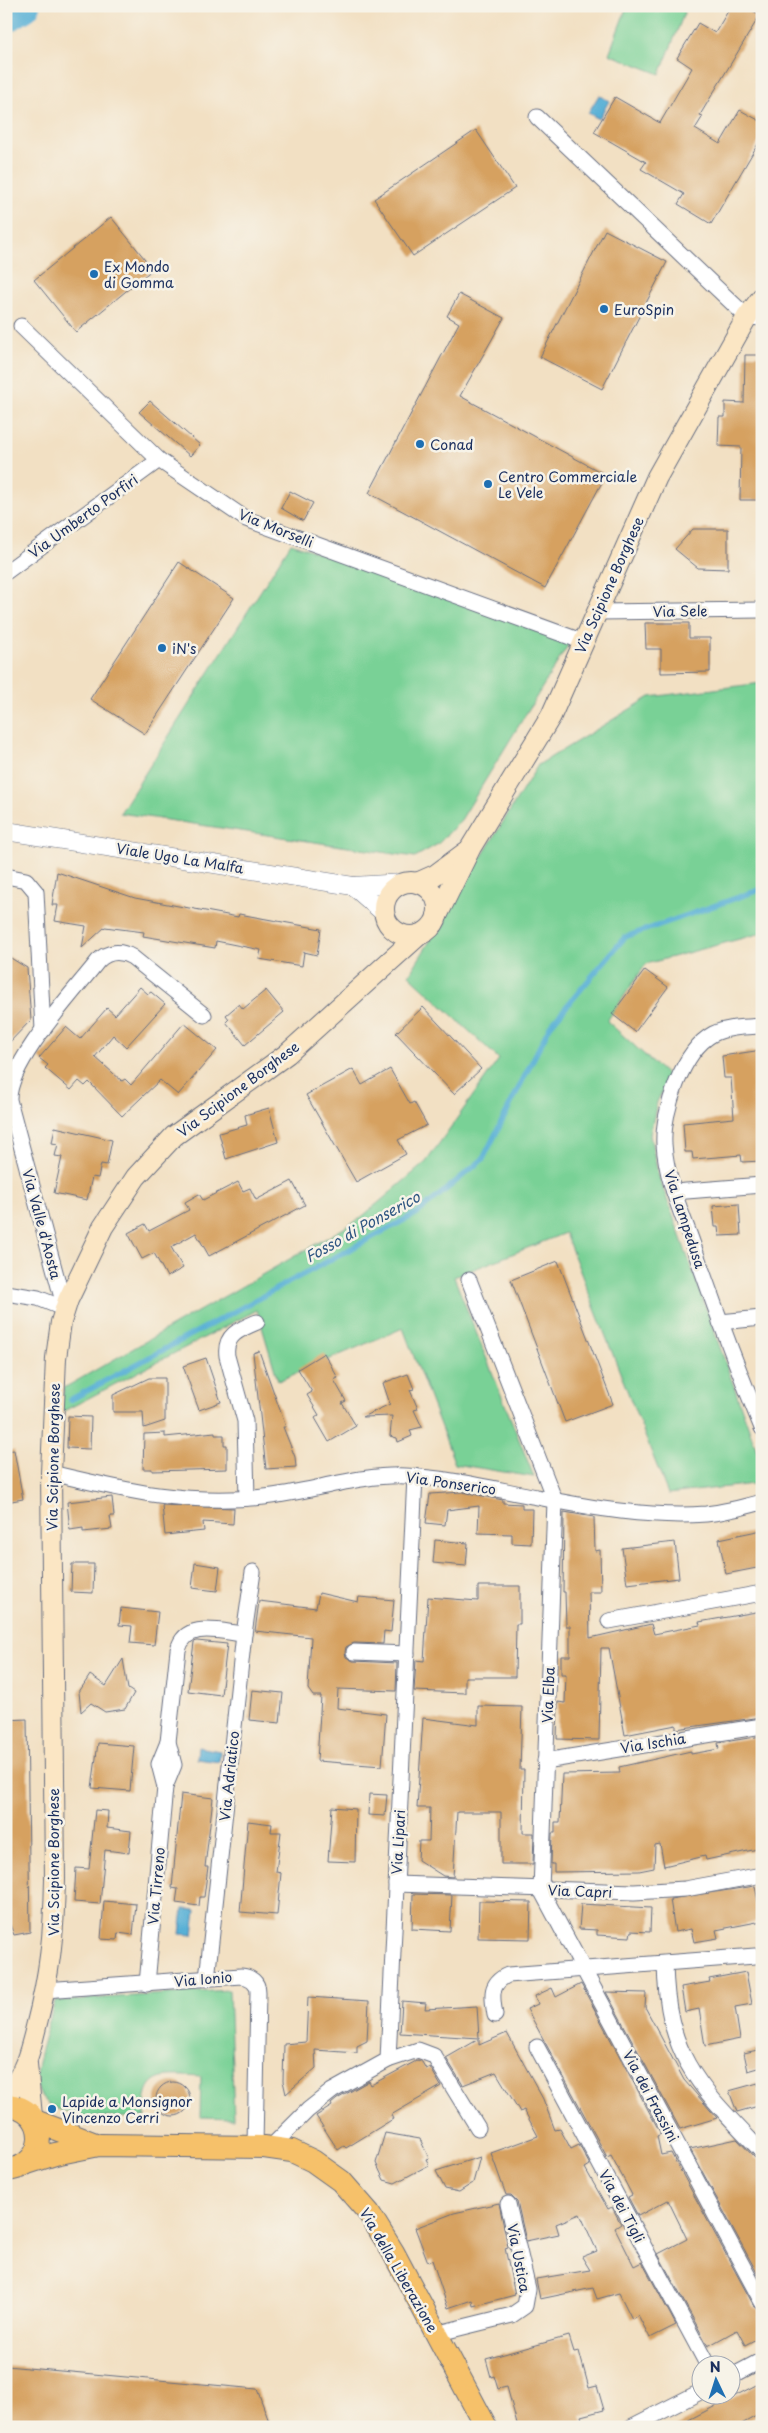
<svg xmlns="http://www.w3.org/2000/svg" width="768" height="2433" font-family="'Playpen Sans',sans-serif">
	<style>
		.green { fill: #79d196; stroke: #4a807a }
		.water { fill: #59b0d6; stroke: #3a709a }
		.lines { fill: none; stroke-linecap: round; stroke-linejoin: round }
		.stream { stroke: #59b0d6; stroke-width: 5.5 }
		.river { stroke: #59b0d6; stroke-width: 32 }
		.building { fill: #d6a160 }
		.minor-casing { stroke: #666d81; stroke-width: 17 }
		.tertiary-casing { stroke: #666d81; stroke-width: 19 }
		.secondary-casing { stroke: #666d81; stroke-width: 22 }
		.primary-casing { stroke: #666d81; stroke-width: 24 }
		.minor { stroke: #fff; stroke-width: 15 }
		.tertiary { stroke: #fff; stroke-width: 18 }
		.secondary { stroke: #fbe6c4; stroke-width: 20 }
		.primary { stroke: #f6c16b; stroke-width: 22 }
		.poi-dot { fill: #1f6fb2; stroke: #f7f3e8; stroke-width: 2 }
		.labels { text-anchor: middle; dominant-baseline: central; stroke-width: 5; stroke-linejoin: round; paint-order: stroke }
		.poi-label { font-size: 14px; fill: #1b2f5e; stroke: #f7f3e8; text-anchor: start }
		.street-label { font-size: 14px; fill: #1b2f5e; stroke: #f7f3e8 }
		.water-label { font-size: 15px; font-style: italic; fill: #2e5682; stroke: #f7f3e8 }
	</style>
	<rect width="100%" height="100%" fill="#f7f3e8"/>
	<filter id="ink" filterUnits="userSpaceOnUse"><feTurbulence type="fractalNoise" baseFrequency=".02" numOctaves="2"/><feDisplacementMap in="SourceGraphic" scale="10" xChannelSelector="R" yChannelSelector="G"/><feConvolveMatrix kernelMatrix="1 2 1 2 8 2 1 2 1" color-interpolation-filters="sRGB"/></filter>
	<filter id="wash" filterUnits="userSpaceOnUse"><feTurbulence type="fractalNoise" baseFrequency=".0096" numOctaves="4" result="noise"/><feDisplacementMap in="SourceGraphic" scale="20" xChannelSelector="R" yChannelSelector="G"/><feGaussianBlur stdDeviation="1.12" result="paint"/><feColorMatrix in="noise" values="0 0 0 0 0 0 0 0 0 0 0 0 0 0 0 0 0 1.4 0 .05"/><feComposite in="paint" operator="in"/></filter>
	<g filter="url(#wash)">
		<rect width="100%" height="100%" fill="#f2e0c3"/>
		<!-- green -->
		<g class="green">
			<polygon points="627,6 687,6 660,74 609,54"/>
			<polygon points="291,543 570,642 461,820 438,844 415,857 120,813"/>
			<polygon points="762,683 762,933 646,964 607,1021 669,1077 657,1102 650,1135 658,1174 762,1465 762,1483 668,1494 565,1233 454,1277 534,1477 455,1464 403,1328 278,1381 257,1310 60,1413 64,1388 358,1220 426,1162 499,1059 409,975 538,765 650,697"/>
			<path d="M229,1990l5,128 -34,-1 1,-40c-37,-2 -58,-7 -56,40 -30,0 -111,8 -109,-41 1,-19 14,-55 19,-75z"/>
		</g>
		<!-- water -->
		<g class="water">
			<polygon points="599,95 609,101 599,119 588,113"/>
			<polygon points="198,1747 220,1751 219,1762 197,1759"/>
			<polygon points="183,1909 196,1910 193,1935 180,1934"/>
		</g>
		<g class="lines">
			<!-- stream -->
			<polyline class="stream" points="70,1400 419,1212 483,1159 550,1026 625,937 762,889"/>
			<!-- river -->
			<polyline class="river" points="6,17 24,6"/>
		</g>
		<g id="blocks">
			<!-- building -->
			<g class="building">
				<polygon points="731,6 745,6 760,15 700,115 703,116 695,129 720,144 740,110 762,122 762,137 711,224 678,204 684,194 641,169 646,162 594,132 615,97 660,123 692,68 677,58 698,23 715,33"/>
				<polygon points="476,130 515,188 413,256 374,199"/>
				<polygon points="111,217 153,269 76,332 34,280"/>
				<polygon points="605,230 667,262 602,389 540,357"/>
				<polygon points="459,294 504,318 460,396 606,475 545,588 369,493 459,323 447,316"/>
				<polygon points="745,355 762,355 762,500 740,500 741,447 718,446 719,417 725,417 725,402 744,403"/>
				<polygon points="150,401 200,445 190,456 139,412"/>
				<polygon points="290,491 313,503 303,521 281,508"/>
				<polygon points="693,529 728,529 728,569 698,568 675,549"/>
				<polygon points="179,562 234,598 145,734 90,699"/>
				<polygon points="645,623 689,623 689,638 710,638 710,672 661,673 661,649 646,649"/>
				<polygon points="57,872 135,898 238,917 239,914 321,929 317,955 304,952 302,966 259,959 261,950 216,941 215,948 143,936 144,932 105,927 82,948 86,926 55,921 58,905 52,905"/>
				<polygon points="6,955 27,968 31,1020 6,1046"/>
				<polygon points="645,970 668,987 635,1032 612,1014"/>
				<polygon points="140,987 148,994 151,992 165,1004 126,1047 113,1035 95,1057 122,1081 125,1079 131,1085 184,1023 217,1050 178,1095 160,1080 122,1116 89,1082 85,1086 79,1081 71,1090 45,1068 48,1065 39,1058 66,1027 80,1039 107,1008 115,1015"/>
				<polygon points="266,990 284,1012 245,1045 226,1022 229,1019 226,1015 239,1004 243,1009"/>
				<polygon points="423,1007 481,1069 454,1094 396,1033"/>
				<polygon points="762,1050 762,1161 742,1162 741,1155 693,1159 692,1152 685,1152 683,1123 734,1118 731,1078 724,1078 722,1056"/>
				<polygon points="353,1069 362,1085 390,1069 410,1104 414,1102 427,1125 398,1140 406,1154 356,1182 306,1095"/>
				<polygon points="269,1108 278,1142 226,1159 219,1133 247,1125 245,1115"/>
				<polygon points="55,1127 112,1140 107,1165 101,1164 98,1178 92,1177 87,1200 54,1193 62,1157 55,1156 58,1144 52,1143"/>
				<polygon points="292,1181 305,1205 209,1256 196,1233 171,1247 183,1268 167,1277 154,1253 142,1259 128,1233 145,1224 149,1231 189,1210 185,1202 199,1194 203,1200 238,1182 243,1191 250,1188 256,1200"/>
				<polygon points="739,1204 741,1235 719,1236 718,1227 715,1227 713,1206"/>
				<polygon points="558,1261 613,1404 565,1422 511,1280"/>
				<polygon points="259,1351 286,1427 283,1427 295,1457 296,1467 266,1469 253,1353"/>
				<polygon points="324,1353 338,1378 334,1380 346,1401 342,1403 356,1426 329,1442 315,1418 319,1415 307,1395 312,1392 298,1369"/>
				<polygon points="206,1358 221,1402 199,1410 183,1366"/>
				<polygon points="408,1374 414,1389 410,1390 418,1409 414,1410 422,1427 410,1430 412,1436 398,1442 397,1438 390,1436 392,1416 362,1417 390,1404 383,1383"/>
				<polygon points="149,1378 165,1378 165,1421 144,1428 143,1412 113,1412 113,1395"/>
				<polygon points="68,1416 91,1417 90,1449 67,1448"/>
				<polygon points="215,1432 215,1435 224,1435 224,1445 227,1445 227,1469 152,1471 152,1469 143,1469 144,1434 165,1433 165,1437"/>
				<polygon points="14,1450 23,1499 6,1502 6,1451"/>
				<polygon points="462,1492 503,1500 503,1503 522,1504 522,1509 532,1509 531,1544 512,1543 512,1534 478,1533 479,1506 447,1510 445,1525 426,1523 430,1494"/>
				<polygon points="112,1497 114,1516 110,1516 112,1529 83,1532 83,1528 70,1530 67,1502"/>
				<polygon points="162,1505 234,1508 233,1524 203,1522 204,1531 165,1535"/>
				<polygon points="564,1512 594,1517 595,1551 600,1550 601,1592 589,1592 590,1638 651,1624 654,1634 700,1625 699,1622 762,1611 762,1717 676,1729 676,1725 625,1735 609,1648 601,1648 599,1740 557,1739 558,1702 565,1703 566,1674 561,1674 561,1656 570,1656 570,1626 566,1626 565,1592 563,1592"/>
				<polygon points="762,1530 762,1567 726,1574 719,1539"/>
				<polygon points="435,1540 468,1543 466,1566 433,1563"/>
				<polygon points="675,1542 679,1578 627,1584 622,1548"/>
				<polygon points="195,1563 220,1567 217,1591 192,1588"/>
				<polygon points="72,1564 94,1564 93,1593 71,1592"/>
				<polygon points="478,1586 520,1586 520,1624 516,1624 515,1677 465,1677 465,1693 414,1691 416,1660 424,1661 428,1597 478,1601"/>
				<polygon points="319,1593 358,1602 359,1597 394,1600 391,1632 384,1631 383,1644 354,1643 346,1647 345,1652 346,1657 353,1661 397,1663 396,1691 338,1689 337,1708 386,1714 382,1766 317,1761 321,1696 313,1696 308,1689 311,1637 255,1631 259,1601 316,1608"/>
				<polygon points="121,1608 158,1612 154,1645 130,1643 132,1626 119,1625"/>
				<polygon points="197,1641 227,1644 221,1695 188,1691 194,1642"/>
				<polygon points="123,1659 128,1689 134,1693 125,1709 105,1712 91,1703 81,1712 79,1692 90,1675 106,1686"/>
				<polygon points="252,1690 283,1693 280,1723 249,1720"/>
				<polygon points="478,1706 522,1707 520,1770 524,1770 523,1833 534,1833 533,1864 501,1864 501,1812 457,1812 453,1877 443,1876 418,1860 419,1841 429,1841 430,1808 417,1808 423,1718 478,1725"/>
				<polygon points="27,1719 30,1932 14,1935 6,1915 6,1720"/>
				<polygon points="762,1736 762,1848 706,1860 705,1856 664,1866 660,1844 655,1845 654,1868 639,1871 554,1872 554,1864 551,1864 552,1833 555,1833 555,1822 560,1822 562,1774 620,1773 619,1767 691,1751 691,1754 719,1749 718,1743"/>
				<polygon points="98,1743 134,1746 130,1791 92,1788"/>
				<polygon points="181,1794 213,1798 205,1867 208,1867 204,1897 200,1897 199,1906 176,1903 178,1889 172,1888"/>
				<polygon points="369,1794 387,1795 385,1816 368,1815"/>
				<polygon points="332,1807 356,1809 355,1862 328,1861"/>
				<polygon points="95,1810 108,1811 107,1828 131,1831 129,1853 105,1850 100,1904 74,1902 76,1868 89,1869"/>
				<polygon points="248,1821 272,1824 271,1832 281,1832 276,1872 281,1873 277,1915 240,1912"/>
				<polygon points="755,1886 762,1921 716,1930 718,1938 694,1942 691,1929 675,1932 670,1899"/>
				<polygon points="413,1894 452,1895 450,1931 412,1929"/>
				<polygon points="104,1901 136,1904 133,1935 118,1933 117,1940 101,1939"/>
				<polygon points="479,1901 531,1902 530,1939 478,1938"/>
				<polygon points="581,1904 651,1908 650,1932 631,1931 630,1937 597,1935 597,1930 579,1929"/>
				<polygon points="746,1972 752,2004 735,2007 740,2039 705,2046 699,2009 685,2012 681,1987 710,1982 709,1979"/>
				<polygon points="581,1984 661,2134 657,2136 661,2155 671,2153 754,2306 762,2311 762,2336 745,2345 737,2330 708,2346 658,2254 687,2239 668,2200 638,2216 628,2197 632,2195 611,2155 607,2157 527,2009 538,2004 535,1996 552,1988 556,1997"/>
				<polygon points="606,1992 646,1993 645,2007 684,2080 717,2118 680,2129"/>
				<polygon points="308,1997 369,2001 367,2041 357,2046 357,2053 315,2050 316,2068 286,2094 283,2081 284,2044 306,2042"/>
				<polygon points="402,2001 426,2003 425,2009 477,2006 479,2038 400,2033"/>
				<polygon points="507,2033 543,2099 555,2130 560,2129 571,2149 579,2145 590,2165 585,2168 608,2209 612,2207 621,2224 615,2228 634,2266 642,2262 676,2325 650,2338 638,2315 632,2319 619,2293 597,2299 593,2288 540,2299 536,2279 590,2270 582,2257 597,2251 580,2214 556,2224 559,2234 526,2241 517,2201 511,2195 506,2195 491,2153 538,2136 524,2110 520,2112 496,2072 463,2085 446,2058 479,2039 479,2045"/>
				<polygon points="762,2049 762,2067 748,2071 744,2053"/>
				<polygon points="418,2060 422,2062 426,2069 430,2067 441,2086 391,2115 393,2119 346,2148 344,2146 338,2150 316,2116 332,2106 331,2104 337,2099 369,2081 371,2085"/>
				<circle cx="173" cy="2099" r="17"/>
				<polygon points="758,2083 762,2105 737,2112 729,2091"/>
				<polygon points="385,2133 420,2139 429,2158 426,2159 429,2165 395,2183 384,2180 376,2163"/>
				<polygon points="737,2139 755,2158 762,2161 762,2282 690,2149"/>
				<polygon points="480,2157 473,2183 459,2192 445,2189 436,2171"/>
				<polygon points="499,2203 508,2247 505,2248 515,2295 473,2306 472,2300 448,2308 432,2260 428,2262 415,2228 454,2213"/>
				<polygon points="569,2336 574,2352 579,2351 589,2388 597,2386 604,2410 581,2416 583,2423 569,2427 518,2427 507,2387 498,2389 494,2376 491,2377 486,2359"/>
				<polygon points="6,2366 257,2389 271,2427 6,2427"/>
				<polygon points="762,2382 762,2413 736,2427 675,2427"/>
			</g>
		</g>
	</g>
	<g filter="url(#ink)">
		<use href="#blocks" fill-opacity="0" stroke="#666d81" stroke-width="1"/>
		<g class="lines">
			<!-- minor casing -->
			<g class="minor-casing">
				<g id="minor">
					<polyline points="537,117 747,317 762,318"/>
					<polyline points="21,326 159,460 246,519 584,642"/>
					<polyline points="6,572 159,460"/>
					<polyline points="598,612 762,610"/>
					<polyline points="6,876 26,880 36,892 43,1030"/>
					<path d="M762,1026c-16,1 -34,1 -49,8 -30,16 -51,78 -49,110 2,33 16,65 27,95 22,64 45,126 71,189"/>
					<polyline points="674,1192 762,1185"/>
					<polyline points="469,1280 555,1501 541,1890 762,2302"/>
					<polyline points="6,1293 38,1298 65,1309"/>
					<path d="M65,1309l-56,-209c-1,-38 65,-108 89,-139 10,-10 22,-11 34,-4l72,58"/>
					<polyline points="720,1322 762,1318"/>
					<path d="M51,1473c76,18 134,32 213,24 48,-5 94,-23 142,-21 44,2 88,13 131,21 54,11 114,21 169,17 19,-2 38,-7 56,-12"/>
					<path d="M247,1498l-2,-77 -18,-65c-3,-21 13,-27 30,-34"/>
					<polyline points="609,1621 762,1593"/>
					<polyline points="354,1652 407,1654"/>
					<polyline points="545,1761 762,1726"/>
					<path d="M165,1787l9,-22 -6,-23 10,-92c7,-30 43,-18 66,-16"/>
					<polyline points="396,1884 634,1892 685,1889 762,1875"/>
					<path d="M665,1964c2,95 35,123 97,188"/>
					<polyline points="207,1979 244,1634 253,1572"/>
					<polyline points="147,1984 165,1787 159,1764 168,1742"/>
					<path d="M45,1990l196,-14c10,1 17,6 17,16l-3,154"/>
					<path d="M495,2015c-3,-18 -6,-32 13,-40l247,-19"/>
					<polyline points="537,2047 708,2366"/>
					<polyline points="388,2060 418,2050 434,2056 478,2128"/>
					<polyline points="271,2147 308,2110 332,2091 388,2060 415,1476"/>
					<polyline points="435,2334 512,2315 525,2306 528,2289 508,2204"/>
					<polyline points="730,2377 762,2360"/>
					<polyline points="631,2427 700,2392"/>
				</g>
			</g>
			<!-- tertiary casing -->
			<g class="tertiary-casing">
				<g id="tertiary">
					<polyline points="6,831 353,886 403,883"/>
					<polyline points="353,886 385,914"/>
				</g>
			</g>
			<!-- secondary casing -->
			<g class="secondary-casing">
				<g id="secondary">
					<circle cx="411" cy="909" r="27"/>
					<polyline points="417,883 435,875 466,852"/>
					<polyline points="437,916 471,847 551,716 657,477 747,317 762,297"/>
					<polyline points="27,2064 32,2116"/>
					<path d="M6,2096c18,-21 24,-44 30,-69 14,-54 18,-93 19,-148l-4,-406 5,-115 5,-36 7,-22 35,-73 33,-50 38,-41 113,-82 133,-120"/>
				</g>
			</g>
			<!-- primary casing -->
			<g class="primary-casing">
				<g id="primary">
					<path d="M6,2105c44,2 44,62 0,65"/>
					<polyline points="35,2121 98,2145"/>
					<polyline points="27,2163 55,2154 99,2145 264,2147 292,2151 313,2161 341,2181 369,2213 393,2252 486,2427"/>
				</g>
			</g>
			<!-- minor -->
			<use href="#minor" class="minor"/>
			<!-- tertiary -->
			<use href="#tertiary" class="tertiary"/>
			<!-- secondary -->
			<use href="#secondary" class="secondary"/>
			<!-- primary -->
			<use href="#primary" class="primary"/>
		</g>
	</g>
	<!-- markers -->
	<g class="poi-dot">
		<circle cx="94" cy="274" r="5"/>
		<circle cx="604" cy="309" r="5"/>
		<circle cx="420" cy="444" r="5"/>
		<circle cx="488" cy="484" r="5"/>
		<circle cx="162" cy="648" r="5"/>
		<circle cx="52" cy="2109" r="5"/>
	</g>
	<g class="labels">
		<!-- poi labels -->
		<g class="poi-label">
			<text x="104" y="266">Ex Mondo<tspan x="104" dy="16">di Gomma</tspan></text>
			<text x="614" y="309">EuroSpin</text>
			<text x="430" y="444">Conad</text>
			<text x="498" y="476">Centro Commerciale<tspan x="498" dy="16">Le Vele</tspan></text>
			<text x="172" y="648">iN's</text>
			<text x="62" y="2101">Lapide a Monsignor<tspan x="62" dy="16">Vincenzo Cerri</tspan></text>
		</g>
		<!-- street labels -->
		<g class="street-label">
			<text transform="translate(83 516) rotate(-36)">Via Umberto Porfiri</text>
			<text transform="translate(276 528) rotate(22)">Via Morselli</text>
			<text transform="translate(609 585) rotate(-66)">Via Scipione Borghese</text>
			<text transform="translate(680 611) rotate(-1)">Via Sele</text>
			<text transform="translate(180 858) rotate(9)">Viale Ugo La Malfa</text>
			<text transform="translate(238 1089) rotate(-37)">Via Scipione Borghese</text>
			<text transform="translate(685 1219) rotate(72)">Via Lampedusa</text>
			<text transform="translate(42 1224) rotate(75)">Via Valle d'Aosta</text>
			<text transform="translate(53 1457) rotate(-89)">Via Scipione Borghese</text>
			<text transform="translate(451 1483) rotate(8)">Via Ponserico</text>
			<text transform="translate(548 1695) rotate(-88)">Via Elba</text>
			<text transform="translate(653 1743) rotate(-9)">Via Ischia</text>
			<text transform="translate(229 1776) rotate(-84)">Via Adriatico</text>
			<text transform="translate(398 1842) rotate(-87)">Via Lipari</text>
			<text transform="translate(53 1862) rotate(-90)">Via Scipione Borghese</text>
			<text transform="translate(156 1886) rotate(-85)">Via Tirreno</text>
			<text transform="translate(580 1891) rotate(2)">Via Capri</text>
			<text transform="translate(203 1979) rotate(-5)">Via Ionio</text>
			<text transform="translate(651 2096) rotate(62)">Via dei Frassini</text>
			<text transform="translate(622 2206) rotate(62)">Via dei Tigli</text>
			<text transform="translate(519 2258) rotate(79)">Via Ustica</text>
			<text transform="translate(399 2270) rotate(60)">Via della Liberazione</text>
		</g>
		<!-- water labels -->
		<g class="water-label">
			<text transform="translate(362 1226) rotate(-29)">Fosso di Ponserico</text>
		</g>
	</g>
	<!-- margin -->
	<rect width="768" height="2433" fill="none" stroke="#f7f3e8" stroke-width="25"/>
	<!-- north arrow -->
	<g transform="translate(716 2380) rotate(356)"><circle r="24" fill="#f7f3e8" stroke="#9fa5b1"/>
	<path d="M0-4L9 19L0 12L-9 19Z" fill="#1f6fb2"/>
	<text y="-8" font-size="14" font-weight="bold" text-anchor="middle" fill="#1b2f5e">N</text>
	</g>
</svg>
